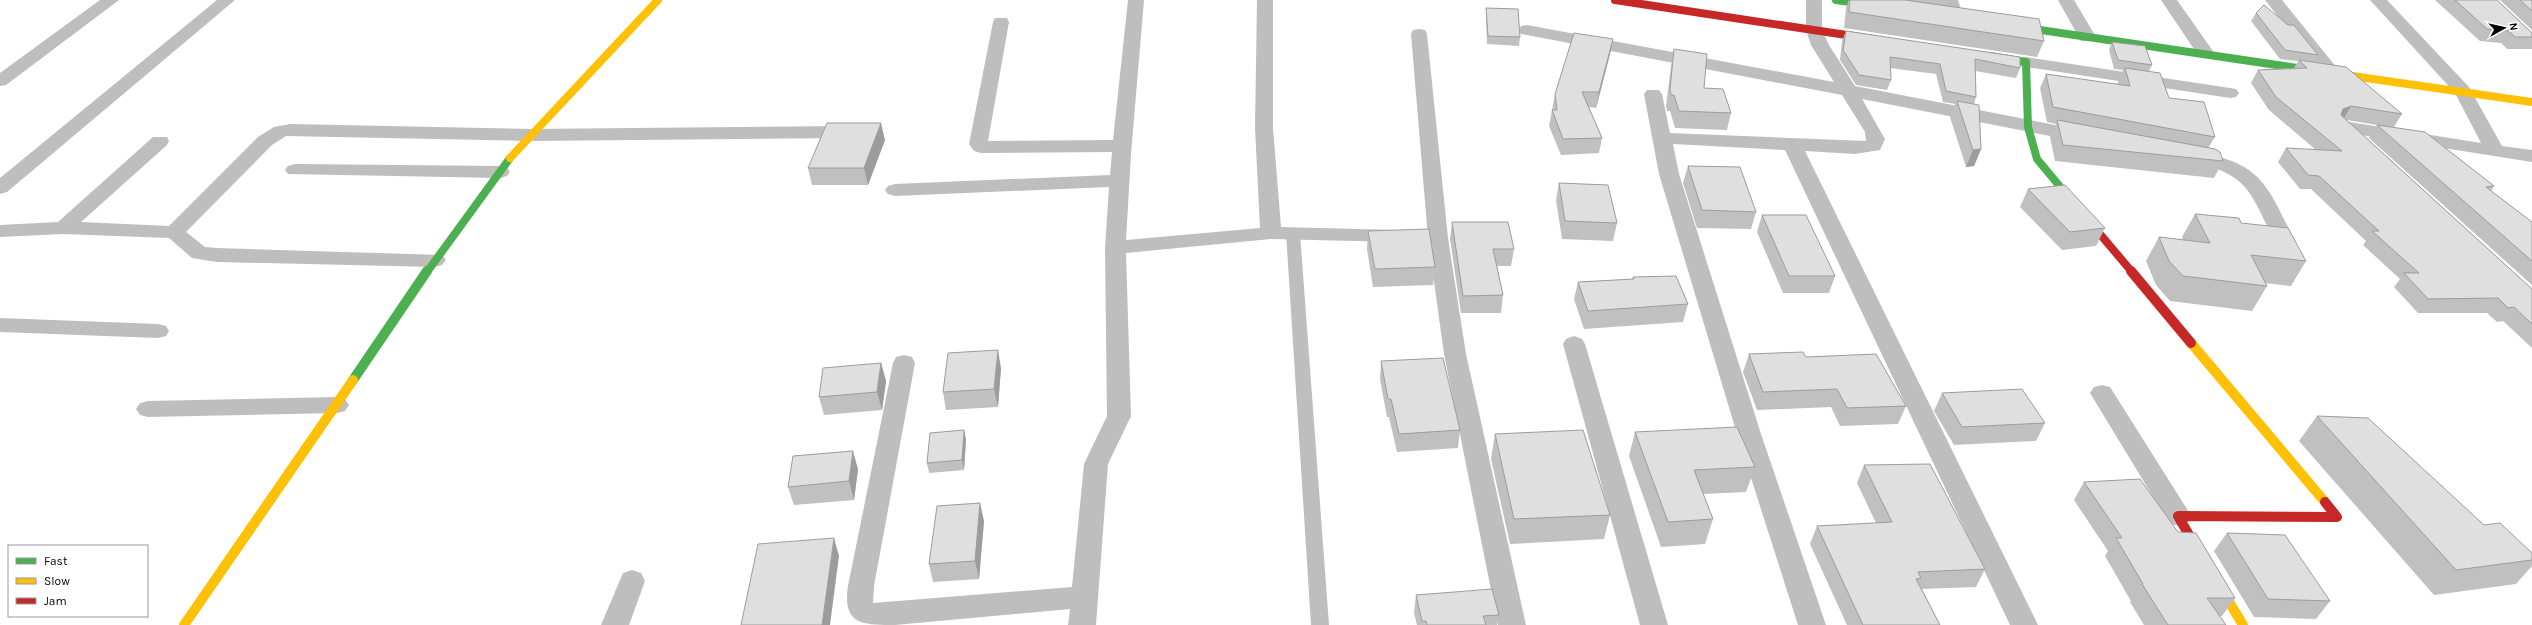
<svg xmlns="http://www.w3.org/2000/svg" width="2532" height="625" font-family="Karla,sans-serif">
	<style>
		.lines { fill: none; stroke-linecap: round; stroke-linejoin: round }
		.lane { fill: #bebebe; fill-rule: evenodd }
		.street { fill: #bebebe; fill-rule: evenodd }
		.fast-far1 { stroke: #4caf50; stroke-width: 8 }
		.fast { stroke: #4caf50; stroke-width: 10 }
		.slow-far1 { stroke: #ffc107; stroke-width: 8 }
		.slow { stroke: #ffc107; stroke-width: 10 }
		.jam-far1 { stroke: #c62828; stroke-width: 8 }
		.jam { stroke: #c62828; stroke-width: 10 }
		.wall { fill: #c0c0c0 }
		.shaded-wall { fill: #9c9c9c }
		.building { fill: #dfdfdf; stroke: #9c9c9c }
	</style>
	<rect width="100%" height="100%" fill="#fff"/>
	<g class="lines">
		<!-- lane -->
		<polygon class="lane" points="1293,229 1300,233 1329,625 1311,625 1286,233"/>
		<!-- street -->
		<g class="street">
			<polygon points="100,0 119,0 6,85 0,86 0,73"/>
			<polygon points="217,0 235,0 7,192 0,194 0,178"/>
			<path d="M1128,0h16l-13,154 -5,86 134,-12 -5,-100 2,-128h16v128l8,99 116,3 7,2 3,4 -3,4 -7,2 -126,-3 -145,14 5,163 -23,48 -12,161h-28l2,-16 -175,16c-32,0 -53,0 -47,-39l45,-223 3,-6 8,-2 8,2 3,6 -41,223 -1,17 199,-16 12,-123 23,-48 -2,-168 4,-61 -214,9 -7,-2 -3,-4 3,-4 7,-2 215,-9 2,-23 -131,1 -7,-2 -5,-7 24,-122 2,-4h12l2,4 -21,119 125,-1z"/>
			<polygon points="1806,0 1822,0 1822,30 1829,45 1855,86 2081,130 2088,132 2090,136 2088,140 2081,142 1862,99 1885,139 1880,150 1855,154 1805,151 2038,625 2010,625 1785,150 1673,144 1679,174 1761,434 1826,625 1798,625 1737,434 1659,174 1644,94 1647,90 1659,90 1662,94 1670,133 1866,141 1865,132 1842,95 1527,35 1521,34 1519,30 1521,26 1527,25 1834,82 1811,45 1806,30"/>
			<polygon points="1942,0 1958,0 1964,18 1962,22 1950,22"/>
			<polygon points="2058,0 2074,0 2096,37 2093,41 2081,41"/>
			<polygon points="2161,0 2177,0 2215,54 2212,58 2200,58"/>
			<polygon points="2265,0 2282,0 2337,68 2340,72 2337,76 2325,76"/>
			<polygon points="2370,0 2387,0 2469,87 2502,146 2532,150 2532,162 2336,131 2334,127 2336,123 2343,121 2481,143 2455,93"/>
			<polygon points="1419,29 1425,30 1427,34 1448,238 1466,354 1526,625 1498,625 1444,354 1428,238 1411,34 1413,30"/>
			<polygon points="2026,57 2230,88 2236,89 2239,93 2236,97 2230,98 2020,66 2017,62 2020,58"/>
			<polygon points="290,124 530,129 846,126 853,128 855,132 853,136 846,138 530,141 286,136 272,145 186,232 205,247 217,248 442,255 446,260 442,265 435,267 217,262 192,258 169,238 63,234 0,237 0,225 58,222 153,137 167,137 169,141 167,145 81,222 169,226 258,137 274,127"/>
			<path d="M2194,150c64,15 69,26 97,83l-3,4 -7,2 -7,-2c-8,-11 -12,-23 -19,-35 -14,-28 -39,-35 -68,-42l-3,-4 3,-4z"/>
			<polygon points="295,164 500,166 507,168 510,172 507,176 500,178 288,174 285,170 288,166"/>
			<polygon points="0,318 158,324 166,326 169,331 166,336 158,338 0,332"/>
			<polygon points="1574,336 1582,339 1585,344 1668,625 1640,625 1563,344 1566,339"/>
			<polygon points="2102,385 2110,387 2187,509 2191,516 2187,523 2178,526 2169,523 2090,393 2094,387"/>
			<polygon points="337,397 345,399 349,405 345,411 337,413 148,417 140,415 136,409 140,403 148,401"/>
			<polygon points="632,570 641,573 645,581 629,625 601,625 623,573"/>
		</g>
		<!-- fast-far1 -->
		<g class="fast-far1">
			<polyline points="1836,0 1878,6"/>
			<polyline points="2013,26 2311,70"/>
			<polyline points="1990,56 2026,62 2028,127 2037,159 2067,195"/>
			<polyline points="427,272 510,158"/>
		</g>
		<!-- fast -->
		<polyline class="fast" points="353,380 427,271"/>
		<!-- slow-far1 -->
		<g class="slow-far1">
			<polyline points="2311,70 2532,102"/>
			<polyline points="510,158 658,0"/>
		</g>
		<!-- slow -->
		<g class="slow">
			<polyline points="2191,343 2325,502"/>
			<polyline points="2192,540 2243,625"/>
			<polyline points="184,625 353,380"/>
		</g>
		<!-- jam-far1 -->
		<g class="jam-far1">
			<polyline points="1615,0 1873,39"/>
			<polyline points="2067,195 2132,272"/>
		</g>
		<!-- jam -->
		<g class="jam">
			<polyline points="2131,271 2191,343"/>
			<polyline points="2192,540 2178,516 2337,517 2325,502"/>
		</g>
	</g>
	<!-- wall -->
	<g class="wall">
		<polygon points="1849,0 1946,0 1947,1 1945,6 2044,41 2037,57 1844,28 1846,8"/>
		<polygon points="2435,0 2497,0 2532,33 2532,49 2507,49 2501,43 2480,41"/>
		<polygon points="2500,0 2532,0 2532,30"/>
		<polygon points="1486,8 1520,37 1519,46 1487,44 1486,16"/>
		<polygon points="2256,13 2318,55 2314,62 2402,114 2394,127 2494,186 2491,191 2532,222 2532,285 2369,138 2377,125 2347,120 2532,289 2532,348 2503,321 2497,322 2487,313 2418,313 2394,287 2400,279 2363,245 2366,241 2311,189 2300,189 2278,162 2286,148 2316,150 2269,110 2251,83 2258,70 2294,68 2298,61 2280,59 2251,21"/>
		<polygon points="1846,31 2020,68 2016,78 1975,71 1976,97 1974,104 1981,149 1974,166 1966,167 1950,117 1955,104 1943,102 1936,74 1890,68 1891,80 1887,90 1856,85 1840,60 1842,41"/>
		<polygon points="1613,39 1610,54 1596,108 1589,107 1602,138 1599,153 1561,155 1549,126 1555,94"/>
		<polygon points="2112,42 2152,65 2149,71 2169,98 2215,137 2208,148 2223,161 2214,178 2055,161 2050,137 2056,124 2047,122 2040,88 2046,74 2118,84 2118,82 2123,70 2114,69 2109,50"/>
		<polygon points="1674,49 1704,88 1731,113 1727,130 1675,128 1670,111 1667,111 1666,106 1671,66"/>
		<polygon points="885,140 868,185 812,185 808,168"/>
		<polygon points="1688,166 1756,212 1751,229 1697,228 1683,183"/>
		<polygon points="1559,183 1617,223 1613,241 1562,239 1556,200"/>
		<polygon points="2028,189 2105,228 2096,246 2062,250 2020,207"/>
		<polygon points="2195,214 2241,223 2306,261 2291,286 2265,283 2267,286 2252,311 2170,301 2156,285 2146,261 2159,237 2183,240 2182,237"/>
		<polygon points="1762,215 1835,276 1829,293 1783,293 1757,232"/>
		<polygon points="1452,222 1514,249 1511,266 1497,266 1503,295 1501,313 1461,313 1450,239"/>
		<polygon points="1368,231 1435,267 1433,285 1373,287 1367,249"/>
		<polygon points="1633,277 1688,304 1683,322 1584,329 1574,299 1578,282 1632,279"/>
		<polygon points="1749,354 1806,357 1906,406 1898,424 1840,426 1831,407 1757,410 1743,372"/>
		<polygon points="1381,361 1460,430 1458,448 1397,452 1389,417 1387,417 1380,379"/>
		<polygon points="881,363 886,381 882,410 824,415 819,397"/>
		<polygon points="1001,368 998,407 946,410 943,392"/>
		<polygon points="1942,393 2045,423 2036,441 1954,445 1934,411"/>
		<polygon points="2317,416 2484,525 2532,553 2532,566 2516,584 2434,595 2299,441"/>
		<polygon points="1635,432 1755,467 1746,492 1703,494 1713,519 1705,544 1661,547 1629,456"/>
		<polygon points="1495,434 1610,515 1604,539 1510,544 1491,459"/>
		<polygon points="966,439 964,470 929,473 927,463"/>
		<polygon points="1864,465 1985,569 1976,587 1922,589 1940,625 1847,625 1810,544 1817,526 1876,523 1857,483"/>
		<polygon points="858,469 854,500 794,505 788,487"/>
		<polygon points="2084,482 2178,532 2235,598 2222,616 2220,616 2226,625 2144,625 2130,602 2131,601 2105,556 2108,551 2074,500"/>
		<polygon points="984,521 979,579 933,582 929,564"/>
		<polygon points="2227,533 2330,601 2316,619 2254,617 2214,551"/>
		<polygon points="1416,595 1499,615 1497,625 1417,625 1414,613"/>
	</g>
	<!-- shaded-wall -->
	<g class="shaded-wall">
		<polygon points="1613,39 1610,54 1596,108 1599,92"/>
		<polygon points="2351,106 2343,120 2335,122 2343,109"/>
		<polygon points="881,123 885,140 868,185 864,168"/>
		<polygon points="1981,149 1974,166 1966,167 1973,150"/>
		<polygon points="998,350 1001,368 998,407 994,389"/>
		<polygon points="881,363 886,381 882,410 877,392"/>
		<polygon points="964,430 966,439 964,470 962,460"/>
		<polygon points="853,451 858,469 854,500 849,481"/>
		<polygon points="980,503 984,521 979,579 975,561"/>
		<polygon points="834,538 839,556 830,625 822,625"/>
	</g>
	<!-- building -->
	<g class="building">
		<polygon points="1850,0 1905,0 2039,19 2044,41 1849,12"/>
		<polygon points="2455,0 2497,0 2532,33 2532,37 2515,37 2509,31 2487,29"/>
		<polygon points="2520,0 2532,0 2532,11"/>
		<polygon points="2264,5 2288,25 2294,25 2318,55 2285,50 2256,13"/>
		<polygon points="1486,8 1518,9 1520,37 1488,36"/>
		<polygon points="1846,31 2020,57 2020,68 1975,59 1976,97 1946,91 1940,64 1890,57 1891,80 1859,75 1843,50"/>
		<polygon points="1574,33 1613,39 1599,92 1582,92 1602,138 1563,139 1552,110 1557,110 1555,94"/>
		<polygon points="2112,42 2145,46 2152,65 2118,60"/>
		<polygon points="1674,49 1707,54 1704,88 1723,89 1731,113 1679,111 1674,95 1671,95 1670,89"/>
		<polygon points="2299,60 2346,67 2402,114 2351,106 2343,109 2341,115 2532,289 2532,324 2514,307 2508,308 2498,298 2428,299 2404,273 2419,273 2372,231 2379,231 2319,176 2308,175 2286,148 2342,151 2276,97 2258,70 2307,68"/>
		<polygon points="2125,68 2160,73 2169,98 2204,102 2215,137 2053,107 2046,74 2130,86"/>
		<polygon points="1957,101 1979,105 1981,149 1973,150"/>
		<polygon points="2057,120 2215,149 2220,152 2223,161 2063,145"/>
		<polygon points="827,123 881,123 864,168 808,168"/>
		<polygon points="2377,125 2425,132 2494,186 2486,187 2532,222 2532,261"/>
		<polygon points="1688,166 1740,167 1756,212 1702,210"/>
		<polygon points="1559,183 1608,185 1617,223 1565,221"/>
		<polygon points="2065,185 2105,228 2070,232 2028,189"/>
		<polygon points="2195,214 2239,218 2241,223 2288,228 2306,261 2251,255 2267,286 2183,276 2169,261 2159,237 2210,243"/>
		<polygon points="1762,215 1806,215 1835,276 1789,276"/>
		<polygon points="1452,222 1508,222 1514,249 1493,249 1503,295 1463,296"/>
		<polygon points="1429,229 1435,267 1375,269 1368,231"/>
		<polygon points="1676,276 1688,304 1588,311 1578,282 1634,279 1633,277"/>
		<polygon points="998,350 994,389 943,392 948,353"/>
		<polygon points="1803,352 1806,357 1876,354 1906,406 1847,408 1837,389 1763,392 1749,354"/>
		<polygon points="1443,358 1460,430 1399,434 1391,399 1388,399 1381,361"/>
		<polygon points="881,363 877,392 819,397 823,368"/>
		<polygon points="2022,389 2045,423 1962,427 1942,393"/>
		<polygon points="2317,416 2368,418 2484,525 2500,523 2532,553 2532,560 2456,570"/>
		<polygon points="1737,427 1755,467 1694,470 1713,519 1668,522 1635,432"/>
		<polygon points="964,430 962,460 927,463 930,433"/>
		<polygon points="1583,430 1610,515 1514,519 1495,434"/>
		<polygon points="853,451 849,481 788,487 793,456"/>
		<polygon points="1930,464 1985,569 1918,572 1921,578 1916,579 1940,625 1863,625 1817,526 1892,522 1864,465"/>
		<polygon points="2140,479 2178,532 2196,533 2235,598 2207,598 2226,625 2168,625 2142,584 2143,584 2116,538 2122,538 2084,482"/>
		<polygon points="980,503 975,561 929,564 937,506"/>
		<polygon points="2227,533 2285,535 2330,601 2268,599"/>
		<polygon points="834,538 822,625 741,625 758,544"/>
		<polygon points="1492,589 1499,615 1483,616 1486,625 1427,625 1426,621 1422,621 1416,595"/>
	</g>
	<!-- legend -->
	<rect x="8" y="545" width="140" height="72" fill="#ffffff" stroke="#999999"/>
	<rect x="16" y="558" width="20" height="6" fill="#4caf50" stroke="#999999"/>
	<text x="44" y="565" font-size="12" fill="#000000">Fast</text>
	<rect x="16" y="578" width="20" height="6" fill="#ffc107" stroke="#999999"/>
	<text x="44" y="585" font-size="12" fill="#000000">Slow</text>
	<rect x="16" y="598" width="20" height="6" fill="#c62828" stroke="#999999"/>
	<text x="44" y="605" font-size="12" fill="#000000">Jam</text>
	<!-- north arrow -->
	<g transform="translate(2504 28) rotate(82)" stroke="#ffffff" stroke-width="3" paint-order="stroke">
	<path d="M0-3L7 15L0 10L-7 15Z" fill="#000000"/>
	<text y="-6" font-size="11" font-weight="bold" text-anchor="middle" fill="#000000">N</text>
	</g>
</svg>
